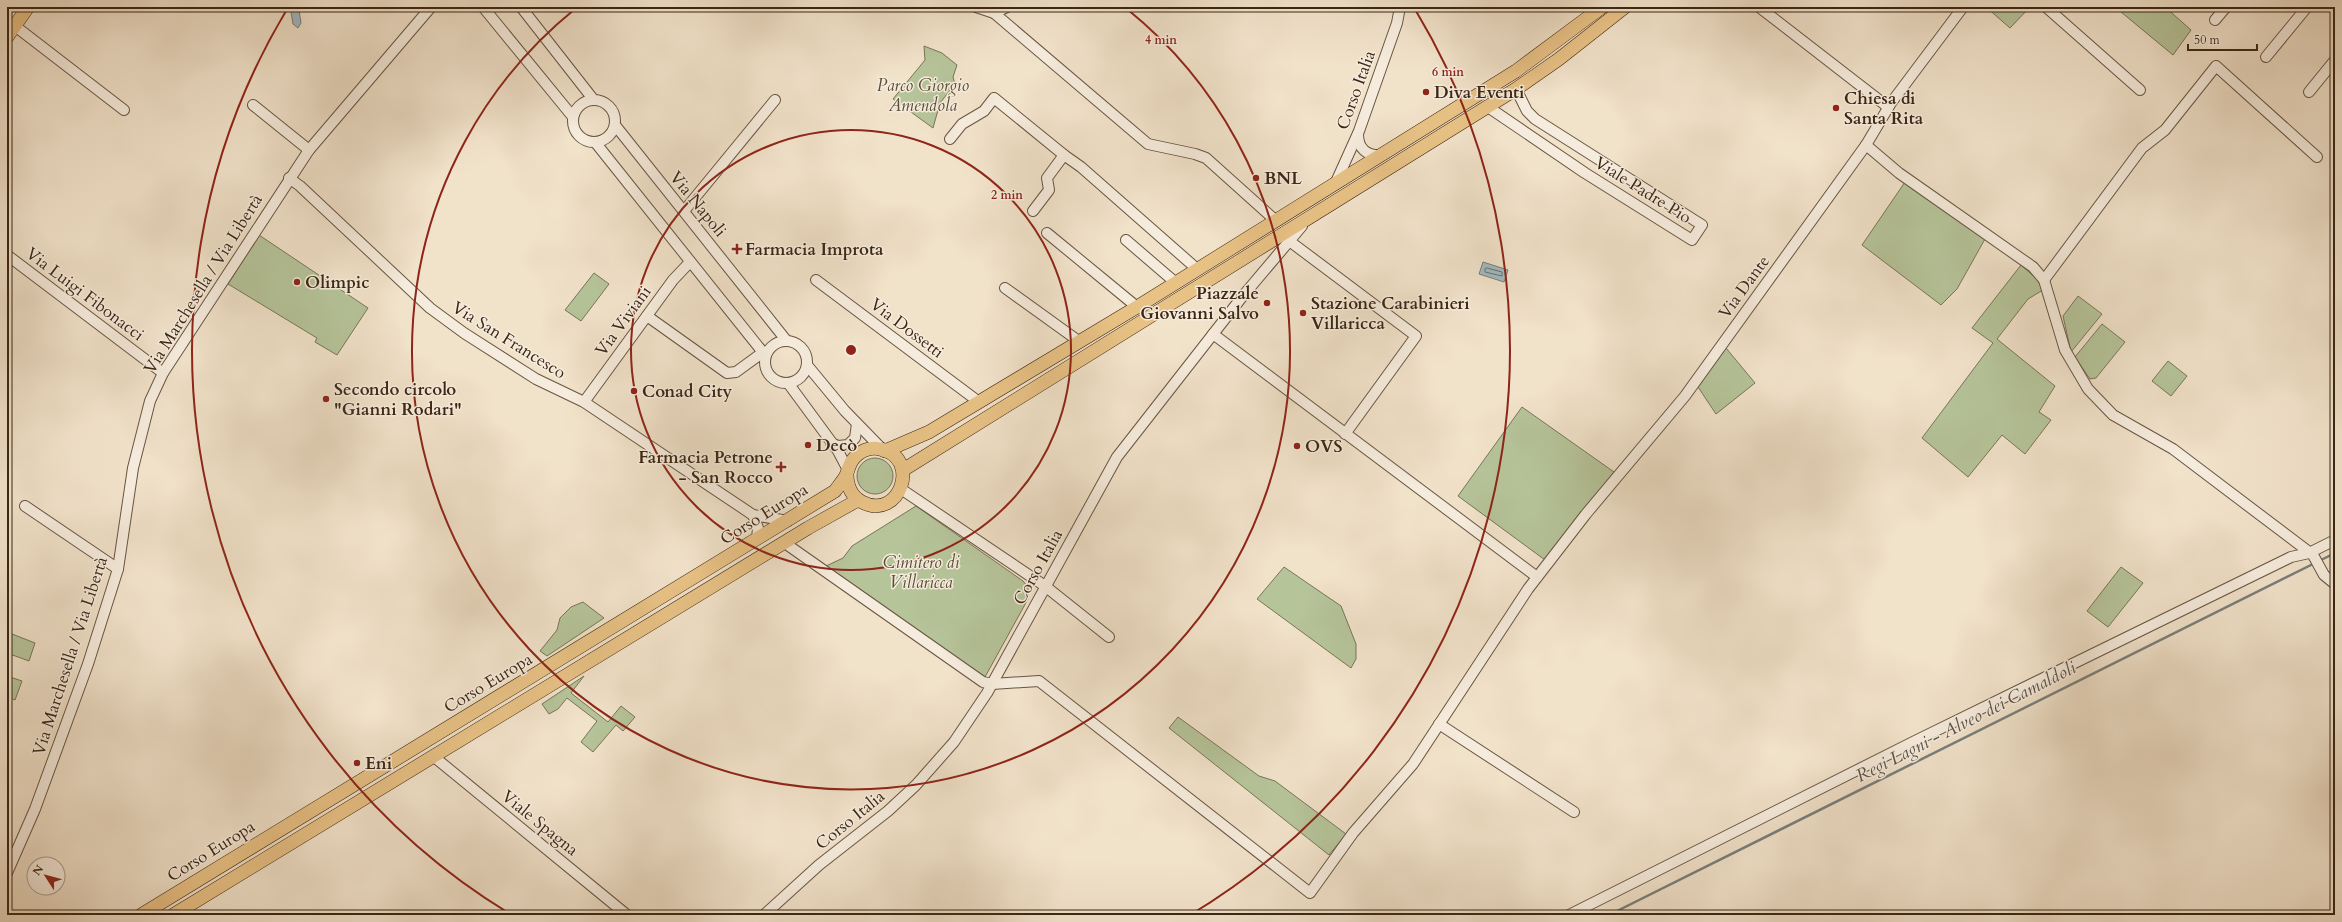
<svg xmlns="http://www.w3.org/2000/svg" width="2342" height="922" font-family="Cardo,serif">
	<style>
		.green { fill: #b6c49a; stroke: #787557 }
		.water { fill: #a1bac2; stroke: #787f7c }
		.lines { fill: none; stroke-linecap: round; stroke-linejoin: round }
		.shore { stroke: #6e706b; stroke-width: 1 }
		.stream { stroke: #787f7c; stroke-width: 2.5 }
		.minor-casing { stroke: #685542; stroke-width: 12 }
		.major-casing { stroke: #3b2614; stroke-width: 14 }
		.minor { stroke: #f6ecdd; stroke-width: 10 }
		.major { stroke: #e8c185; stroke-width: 13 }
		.ring { fill: none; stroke: #8f2418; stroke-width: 2 }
		.poi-dot { fill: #8f2418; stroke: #f6ecdd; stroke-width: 1.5 }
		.labels { text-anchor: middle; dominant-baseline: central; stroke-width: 3; stroke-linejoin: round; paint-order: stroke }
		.park-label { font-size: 17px; font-style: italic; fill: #5a4e36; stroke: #f6ecdd }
		.street-label { font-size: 17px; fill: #3b2614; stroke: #f6ecdd }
		.poi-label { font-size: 17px; font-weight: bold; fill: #3b2614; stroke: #f6ecdd; text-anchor: start }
		.water-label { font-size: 18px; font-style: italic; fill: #5a5248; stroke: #f6ecdd }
		.centre { fill: #8f2418; stroke: #f6ecdd; stroke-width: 2 }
		.ring-label { font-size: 12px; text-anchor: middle; font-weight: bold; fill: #8f2418; stroke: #f6ecdd; stroke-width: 3; stroke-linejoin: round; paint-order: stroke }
	</style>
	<rect width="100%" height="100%" fill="#f1e2ca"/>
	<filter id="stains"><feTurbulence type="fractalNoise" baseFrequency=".005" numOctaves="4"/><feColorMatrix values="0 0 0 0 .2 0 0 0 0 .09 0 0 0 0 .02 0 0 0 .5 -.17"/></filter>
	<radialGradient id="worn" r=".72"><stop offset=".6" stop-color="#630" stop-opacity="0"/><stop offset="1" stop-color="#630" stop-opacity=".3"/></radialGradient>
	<!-- green -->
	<g class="green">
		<polygon points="1986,7 2030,7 2010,28"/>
		<polygon points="2115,7 2165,7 2191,30 2173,55"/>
		<polygon points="924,46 942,53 957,65 953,77 955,84 940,103 933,128 893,99 925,60"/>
		<polygon points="1905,182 1985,239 1957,289 1941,305 1862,245"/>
		<polygon points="259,235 368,308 337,355 315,342 317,338 228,284"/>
		<polygon points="2021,265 2038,280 2043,290 2028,299 1997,339 2055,386 2039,412 2051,420 2025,454 2002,435 1968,477 1922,438 1993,343 1972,328"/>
		<polygon points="594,273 609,284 581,321 565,310"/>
		<polygon points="2078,296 2102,314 2071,352 2063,316"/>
		<polygon points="2102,324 2125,342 2096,378 2090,379 2075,357"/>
		<polygon points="1726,348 1755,383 1716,414 1698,387"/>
		<polygon points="2168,361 2187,376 2171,396 2152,381"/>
		<polygon points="1522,407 1614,472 1545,560 1458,496"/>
		<circle cx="875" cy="476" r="18"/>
		<polygon points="916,506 1023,581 1028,587 1028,599 985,677 824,567 843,558 852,546"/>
		<polygon points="1284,567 1341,606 1356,644 1356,659 1351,668 1257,599"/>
		<polygon points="2121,567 2143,583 2108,627 2087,611"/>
		<polygon points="583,602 604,618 547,656 540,651 557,630 560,618 571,607"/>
		<polygon points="7,632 35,643 29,661 7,653"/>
		<polygon points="7,676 22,681 15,700 7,697"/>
		<polygon points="584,676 571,693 608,722 621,706 635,717 623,731 616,725 593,752 581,742 597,721 567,698 558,709 549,714 542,704"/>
		<polygon points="1178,717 1259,776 1275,781 1346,834 1329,855 1169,728"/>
	</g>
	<!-- water -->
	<g class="water">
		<polygon points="295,7 299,10 301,23 298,28 293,24 291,12"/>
		<polygon points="1483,262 1508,270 1504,282 1479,274"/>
	</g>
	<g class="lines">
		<!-- shore -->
		<polygon class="shore" points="1487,268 1502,272 1502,276 1485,272 1485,269"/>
		<!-- stream -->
		<g class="stream">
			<polyline points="2319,561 2335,553"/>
			<polyline points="1609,915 2315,563"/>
		</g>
		<!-- minor casing -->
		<g class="minor-casing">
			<g id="minor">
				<polyline points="483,7 573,117"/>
				<polyline points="521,7 593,99"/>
				<polyline points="976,7 994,13 1148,144 1195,154 1206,158 1275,220"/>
				<polyline points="1759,7 1888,107"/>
				<polyline points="2046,7 2140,90"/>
				<polyline points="994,13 1007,7"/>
				<polyline points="2215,20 2226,7"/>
				<polyline points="15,26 124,110"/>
				<polyline points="2266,57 2307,7"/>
				<polyline points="2309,92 2335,60"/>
				<circle cx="594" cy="121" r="21"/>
				<polyline points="253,105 309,150"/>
				<polyline points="1488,107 1585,173 1692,240 1702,225 1535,119 1527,111 1516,89"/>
				<polyline points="615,125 786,340"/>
				<path d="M1358,134c0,15 9,22 23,21"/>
				<polyline points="950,139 962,124 984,111 994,98 1064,155"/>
				<polyline points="595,142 765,355"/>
				<polyline points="1866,145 1899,173 2033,267 2044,280 2065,350 2088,389 2113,415 2173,449 2313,555 2324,575 2335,584"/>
				<polyline points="289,178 300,186 430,308 464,333 536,379 584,402 753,515 788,521"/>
				<polyline points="1336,182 1359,131 1397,23 1400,7"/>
				<polyline points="684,211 775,100"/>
				<polyline points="1033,211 1049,190 1047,178 1064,155 1081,167 1197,269"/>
				<polyline points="1047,233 1137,307"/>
				<polyline points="1126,240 1176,283"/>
				<polyline points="1288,240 1416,336 1345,434"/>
				<polyline points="7,255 163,373"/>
				<polyline points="816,280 979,402"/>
				<polyline points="2044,280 2142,148 2165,130 2216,66 2317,157"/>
				<polyline points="1005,288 1080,342"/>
				<polyline points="647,316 727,373 736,372 762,353"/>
				<polyline points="1213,334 1537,577"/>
				<circle cx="786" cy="362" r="21"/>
				<polyline points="807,365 845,411 883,450"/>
				<polyline points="788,383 838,451 848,470"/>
				<polyline points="584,402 673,280 690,262"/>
				<polyline points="831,443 838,446 848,445 855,438 857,424"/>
				<polyline points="901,489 1045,586 1109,637"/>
				<polyline points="25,506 118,569"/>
				<polyline points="753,515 758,528 757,539"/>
				<polyline points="786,541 789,546 983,682 992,684 1039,681 1310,893 1353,833 1413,764 1528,589 1586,514 1685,396 1866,145 1891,103 1963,7"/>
				<polyline points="1439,724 1574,812"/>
				<polyline points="433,756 627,915"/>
				<polyline points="7,873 35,809 88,664 118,569 133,468 150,401 163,373 309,150 431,7"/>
				<polyline points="764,915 819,865 888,811 916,785 954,742 987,693 1117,457 1242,297 1302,226"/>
				<polyline points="1569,915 1917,740 2291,557 2309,553 2335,540"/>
			</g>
		</g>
		<!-- major casing -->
		<g class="major-casing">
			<g id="major">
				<polyline points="7,37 28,7"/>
				<polyline points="885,451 929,432 1137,307 1516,71 1602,7"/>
				<polyline points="903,470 1516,89 1559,59 1625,7"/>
				<path d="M141,915l694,-424c4,-6 10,-12 12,-18 2,-6 3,-11 8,-16 7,-7 16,-10 25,-8 42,8 20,73 -18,53 -11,-6 -15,-16 -15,-28"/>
				<polyline points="173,915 808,528 858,500"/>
			</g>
		</g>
		<!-- minor -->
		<use href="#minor" class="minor"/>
		<!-- major -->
		<use href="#major" class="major"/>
	</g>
	<!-- distance rings -->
	<g class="ring">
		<circle cx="851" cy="350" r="220"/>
		<path d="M1127 9A439 439 0 1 1 575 9"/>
		<path d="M512 915A659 659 0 0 1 286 11M1416 11A659 659 0 0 1 1190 915"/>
	</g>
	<!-- markers -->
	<g class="poi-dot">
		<circle cx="1426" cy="92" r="4"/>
		<circle cx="1836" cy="108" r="4"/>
		<circle cx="1256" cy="178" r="4"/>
		<path d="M735 243h4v4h4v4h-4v4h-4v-4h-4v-4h4z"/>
		<circle cx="297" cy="282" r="4"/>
		<circle cx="1267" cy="303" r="4"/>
		<circle cx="1303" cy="313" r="4"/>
		<circle cx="634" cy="391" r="4"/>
		<circle cx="326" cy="399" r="4"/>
		<circle cx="808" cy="445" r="4"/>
		<circle cx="1297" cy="446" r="4"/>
		<path d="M779 461h4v4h4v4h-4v4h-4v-4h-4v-4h4z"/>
		<circle cx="357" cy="763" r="4"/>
	</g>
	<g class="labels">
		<!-- park labels -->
		<g class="park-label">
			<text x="923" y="85">Parco Giorgio<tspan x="923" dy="20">Amendola</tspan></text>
			<text x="921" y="562">Cimitero di<tspan x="921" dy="20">Villaricca</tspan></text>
		</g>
		<!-- street labels -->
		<g class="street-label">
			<text transform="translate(1356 90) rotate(-70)">Corso Italia</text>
			<text transform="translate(1643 190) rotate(32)">Viale Padre Pio</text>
			<text transform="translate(698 204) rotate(51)">Via Napoli</text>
			<text transform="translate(203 284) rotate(-58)">Via Marchesella / Via Libertà</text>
			<text transform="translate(1744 287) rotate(-54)">Via Dante</text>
			<text transform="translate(85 294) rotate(37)">Via Luigi Fibonacci</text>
			<text transform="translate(623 321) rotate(-54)">Via Viviani</text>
			<text transform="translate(907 328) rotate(37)">Via Dossetti</text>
			<text transform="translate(509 340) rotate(32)">Via San Francesco</text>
			<text transform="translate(764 514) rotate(-32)">Corso Europa</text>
			<text transform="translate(1038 567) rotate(-61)">Corso Italia</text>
			<text transform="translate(70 656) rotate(-72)">Via Marchesella / Via Libertà</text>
			<text transform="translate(488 683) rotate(-31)">Corso Europa</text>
			<text transform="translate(850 820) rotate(-39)">Corso Italia</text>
			<text transform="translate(540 823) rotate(39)">Viale Spagna</text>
			<text transform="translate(211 851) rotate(-32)">Corso Europa</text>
		</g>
		<!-- poi labels -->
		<g class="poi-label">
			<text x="1434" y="92">Diva Eventi</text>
			<text x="1844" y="98">Chiesa di<tspan x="1844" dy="20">Santa Rita</tspan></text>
			<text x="1264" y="178">BNL</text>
			<text x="745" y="249">Farmacia Improta</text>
			<text x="305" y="282">Olimpic</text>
			<text x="1259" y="293" text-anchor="end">Piazzale<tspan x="1259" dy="20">Giovanni Salvo</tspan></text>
			<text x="1311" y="303">Stazione Carabinieri<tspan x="1311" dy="20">Villaricca</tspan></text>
			<text x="334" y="389">Secondo circolo<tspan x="334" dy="20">"Gianni Rodari"</tspan></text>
			<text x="642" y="391">Conad City</text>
			<text x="816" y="445">Decò</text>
			<text x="1305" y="446">OVS</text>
			<text x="773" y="457" text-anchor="end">Farmacia Petrone<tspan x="773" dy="20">- San Rocco</tspan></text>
			<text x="365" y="763">Eni</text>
		</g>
		<!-- water labels -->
		<g class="water-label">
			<text transform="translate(1966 722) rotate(-27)">Regi Lagni - Alveo dei Camaldoli</text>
		</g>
	</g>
	<circle cx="851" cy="350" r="6" class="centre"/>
	<g class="ring-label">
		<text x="1161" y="44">4 min</text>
		<text x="1448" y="76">6 min</text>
		<text x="1007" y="199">2 min</text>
	</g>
	<!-- margin -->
	<rect width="2342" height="922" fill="none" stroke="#f1e2ca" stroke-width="24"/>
	<rect x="8" y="8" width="2326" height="906" fill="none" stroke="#3b2614" stroke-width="2"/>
	<rect x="12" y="12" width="2318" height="898" fill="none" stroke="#3b2614"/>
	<!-- north arrow -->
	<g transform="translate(46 876) rotate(306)"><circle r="19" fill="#f6ecdd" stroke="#ab9d8d"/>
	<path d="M0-3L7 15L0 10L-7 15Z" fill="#8f2418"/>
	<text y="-6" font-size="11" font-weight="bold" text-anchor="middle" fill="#3b2614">N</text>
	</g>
	<!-- scale -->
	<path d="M2188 44v6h69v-6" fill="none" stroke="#3b2614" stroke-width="2"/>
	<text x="2194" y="44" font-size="12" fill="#3b2614" stroke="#f6ecdd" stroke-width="3" paint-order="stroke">50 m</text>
	<rect width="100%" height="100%" filter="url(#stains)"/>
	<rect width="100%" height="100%" fill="url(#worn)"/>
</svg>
